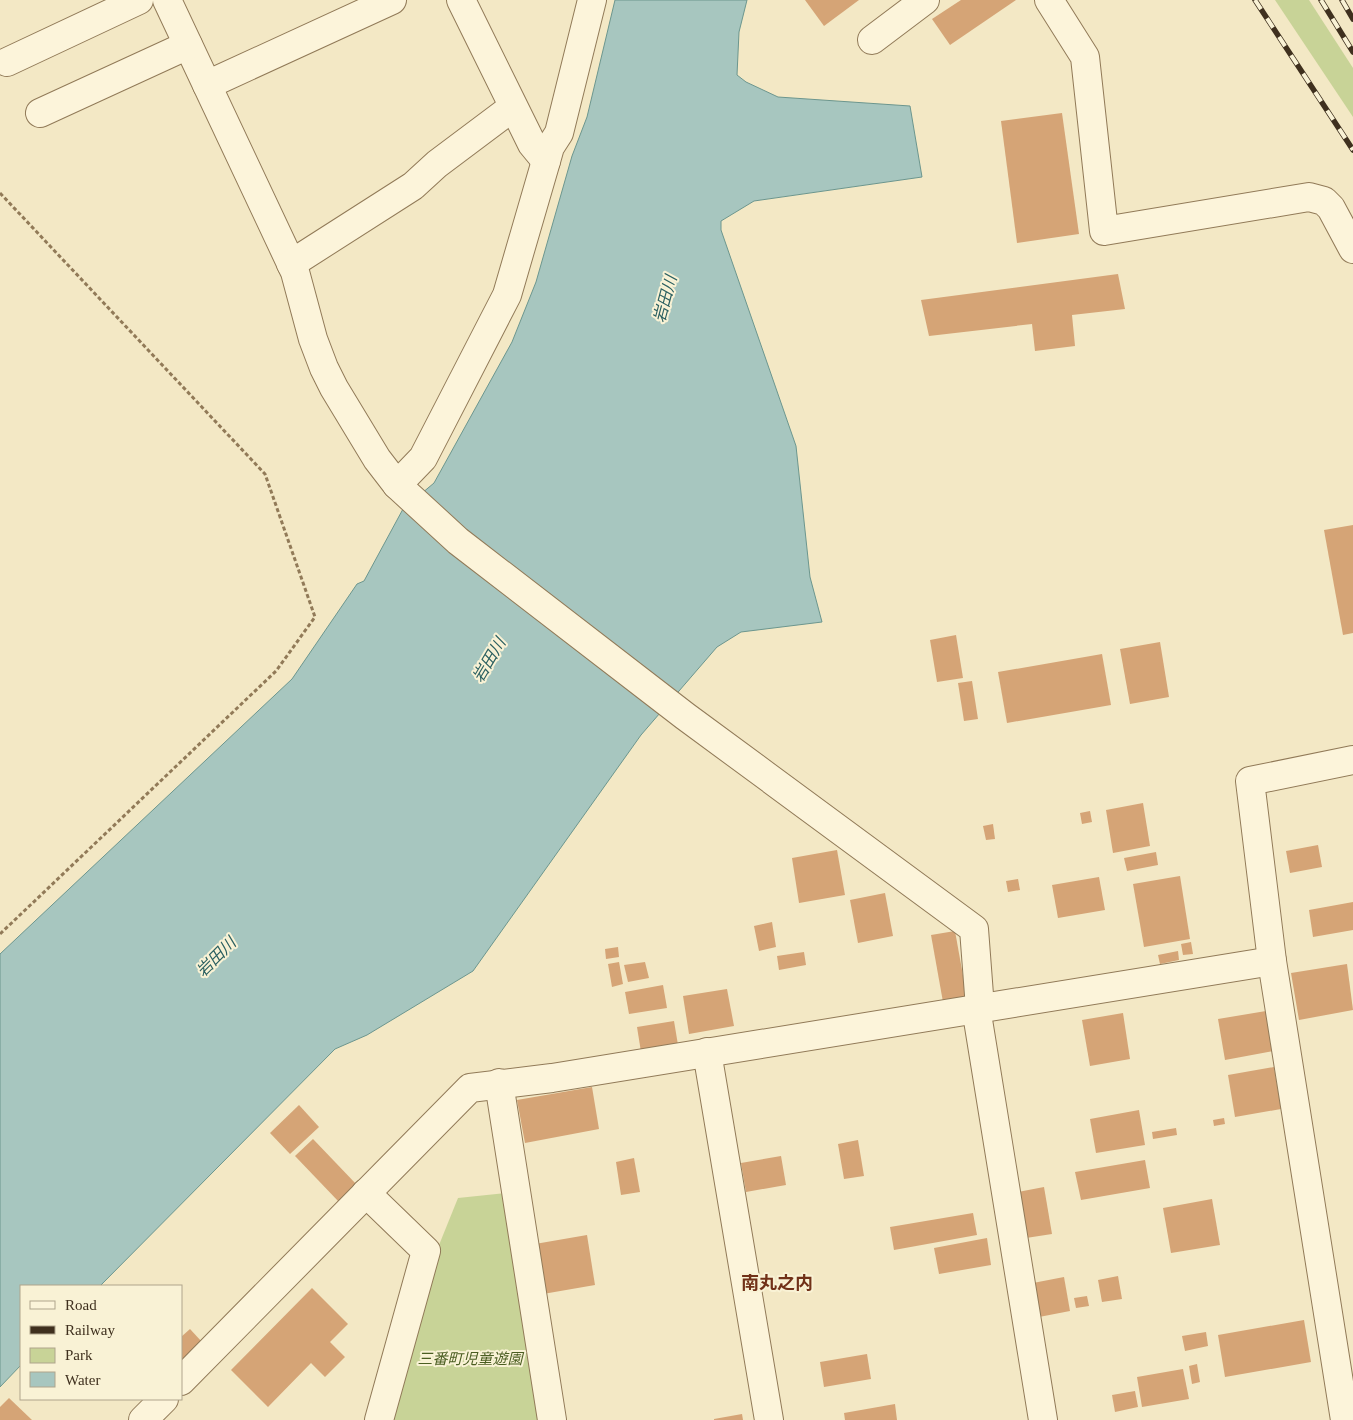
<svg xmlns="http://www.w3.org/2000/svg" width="1353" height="1420" font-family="'Times New Roman','Noto Sans JP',serif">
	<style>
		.green { fill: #c8d397 }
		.water { fill: #a7c6bf; stroke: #6c968e }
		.building { fill: #d5a476 }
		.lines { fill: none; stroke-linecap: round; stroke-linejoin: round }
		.minor-casing { stroke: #917a58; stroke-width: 30 }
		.path { stroke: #917a58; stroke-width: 3; stroke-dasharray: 4 2.5; stroke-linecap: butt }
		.minor { stroke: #fcf4da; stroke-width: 28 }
		.rail-casing { stroke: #3f301e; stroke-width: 5.5 }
		.rail { stroke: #f9f2d5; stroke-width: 4; stroke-dasharray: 11; stroke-linecap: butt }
		.labels { text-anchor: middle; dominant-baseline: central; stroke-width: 4; stroke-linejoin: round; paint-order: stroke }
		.park-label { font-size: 15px; font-style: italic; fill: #4b5e22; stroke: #f9f2d5 }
		.water-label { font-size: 16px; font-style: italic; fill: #2b6061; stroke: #f9f2d5 }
		.quarter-label { font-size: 18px; font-weight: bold; fill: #713118; stroke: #f9f2d5 }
	</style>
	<rect width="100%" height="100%" fill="#f3e8c5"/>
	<!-- green -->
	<g class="green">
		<polygon points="1275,0 1309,0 1353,68 1353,117"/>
		<polygon points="506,1193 540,1420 391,1420 437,1250 458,1198"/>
	</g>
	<!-- water -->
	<polygon class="water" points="615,0 747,0 739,32 737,75 746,82 778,97 910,106 922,177 754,201 721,221 721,230 796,446 810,577 822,622 741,632 717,647 641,735 473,971 367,1035 335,1049 100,1286 21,1286 21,1365 0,1387 0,954 292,679 357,584 364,581 403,509 434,483 512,342 536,282 572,156 587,117"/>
	<!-- building -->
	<g class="building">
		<polygon points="805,0 859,0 824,26"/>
		<polygon points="961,0 1016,0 950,45 932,19"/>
		<polygon points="1062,113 1079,234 1017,243 1001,121"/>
		<polygon points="1118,274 1125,309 1072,315 1075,346 1035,351 1032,324 929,336 921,300"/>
		<polygon points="1353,525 1353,633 1343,635 1324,530"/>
		<polygon points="956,635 963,678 937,682 930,640"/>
		<polygon points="1160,642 1169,697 1130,704 1120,649"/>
		<polygon points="1102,654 1111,705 1007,723 998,672"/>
		<polygon points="972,681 978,719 964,721 958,683"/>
		<polygon points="1143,803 1150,846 1113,853 1106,810"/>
		<polygon points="1090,811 1092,822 1082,824 1080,813"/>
		<polygon points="993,824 995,839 986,840 983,826"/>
		<polygon points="1318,845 1322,867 1290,873 1286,851"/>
		<polygon points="837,850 845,895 799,903 792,858"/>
		<polygon points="1156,852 1158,865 1127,871 1124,858"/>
		<polygon points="1180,876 1190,939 1144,947 1133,884"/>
		<polygon points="1099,877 1105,910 1058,918 1052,885"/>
		<polygon points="1018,879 1020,890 1008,892 1006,881"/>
		<polygon points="885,893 893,936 858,943 850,900"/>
		<polygon points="1353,902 1353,930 1313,937 1309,910"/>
		<polygon points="772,922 776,947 759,951 754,926"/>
		<polygon points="955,931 967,998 943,1002 931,935"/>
		<polygon points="1191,942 1193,954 1183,955 1181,944"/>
		<polygon points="618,947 619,957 606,959 605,949"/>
		<polygon points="1178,951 1179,960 1160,964 1158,955"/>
		<polygon points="804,952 806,965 779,970 777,956"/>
		<polygon points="619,962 623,984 612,987 608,964"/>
		<polygon points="645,962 649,978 628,982 624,965"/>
		<polygon points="1347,964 1353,1010 1299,1020 1291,973"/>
		<polygon points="663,985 667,1008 629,1014 625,992"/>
		<polygon points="727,989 734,1026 689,1034 683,996"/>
		<polygon points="1266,1011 1274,1051 1225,1060 1218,1019"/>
		<polygon points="1123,1013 1130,1059 1090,1066 1082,1020"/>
		<polygon points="674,1021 678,1045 641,1052 637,1027"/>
		<polygon points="1274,1067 1281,1109 1235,1117 1228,1075"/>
		<polygon points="592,1087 599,1129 525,1143 517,1100"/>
		<polygon points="299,1105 319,1127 290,1154 270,1133"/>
		<polygon points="1139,1110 1145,1145 1096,1153 1090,1119"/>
		<polygon points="1224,1118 1225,1124 1214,1126 1213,1120"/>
		<polygon points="1176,1128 1177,1135 1153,1139 1152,1132"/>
		<polygon points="313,1139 357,1185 339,1202 295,1156"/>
		<polygon points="858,1140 864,1176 844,1179 838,1144"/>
		<polygon points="781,1156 786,1185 746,1192 741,1163"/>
		<polygon points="634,1158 640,1192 621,1195 616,1162"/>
		<polygon points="1145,1160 1150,1188 1081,1200 1075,1172"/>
		<polygon points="1044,1187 1052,1234 1026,1238 1018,1192"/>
		<polygon points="1212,1199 1220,1245 1171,1253 1163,1208"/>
		<polygon points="973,1213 977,1235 894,1250 890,1227"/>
		<polygon points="587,1235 595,1285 543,1294 535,1244"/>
		<polygon points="987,1238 991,1265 939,1274 934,1248"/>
		<polygon points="1118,1276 1122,1299 1102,1302 1098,1280"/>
		<polygon points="1064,1277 1070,1311 1039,1317 1033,1283"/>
		<polygon points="312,1288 348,1324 330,1342 345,1357 325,1377 311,1363 268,1407 231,1370"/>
		<polygon points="1087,1296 1089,1306 1076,1308 1074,1298"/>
		<polygon points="1304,1320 1311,1362 1225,1377 1218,1335"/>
		<polygon points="190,1329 202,1342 181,1363 181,1337"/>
		<polygon points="1206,1332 1208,1346 1185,1351 1182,1336"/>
		<polygon points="867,1354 871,1379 824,1387 820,1362"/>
		<polygon points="1197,1364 1200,1382 1192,1384 1189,1366"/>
		<polygon points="1183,1369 1189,1399 1142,1407 1137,1377"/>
		<polygon points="1135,1391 1138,1407 1115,1412 1112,1395"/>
		<polygon points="9,1398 32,1420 0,1420 0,1407"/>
		<polygon points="895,1404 897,1420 845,1420 844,1413"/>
		<polygon points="742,1414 743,1420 714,1420 714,1419"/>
	</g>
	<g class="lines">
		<!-- minor casing -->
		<g class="minor-casing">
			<g id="minor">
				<polyline points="167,0 295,272 313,339 324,368 334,388 377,459 397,485 458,541 685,716 974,929 980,1008 978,1020 1043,1420"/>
				<polyline points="461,0 532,144 546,161"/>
				<polyline points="1049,0 1085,57 1104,231 1309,197 1324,201 1331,208 1353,249"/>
				<polyline points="872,40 925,0"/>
				<polyline points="7,62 139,0"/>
				<polyline points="207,85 392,0"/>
				<polyline points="40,113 188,45"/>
				<polyline points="291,264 413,186 437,164 513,107"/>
				<polyline points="397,485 423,458 507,295 546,161 550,147 559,133 592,0"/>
				<polyline points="707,1052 769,1420"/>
				<polyline points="499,1083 552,1420"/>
				<polyline points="366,1193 426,1251 379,1420"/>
				<polyline points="181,1381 470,1088 552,1078 1272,961"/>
				<polyline points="143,1420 164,1399"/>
				<polyline points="1345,1420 1272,961 1250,781 1353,760"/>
			</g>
		</g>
		<!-- path -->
		<polyline class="path" points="0,193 265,474 315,617 276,671 0,934"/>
		<!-- minor -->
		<use href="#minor" class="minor"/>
		<!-- rail casing -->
		<g class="rail-casing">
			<g id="rail">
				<polyline points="1255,0 1353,150"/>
				<polyline points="1321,0 1353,52"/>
				<polyline points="1342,0 1353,19"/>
			</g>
		</g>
		<!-- rail -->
		<use href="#rail" class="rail"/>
	</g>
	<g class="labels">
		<!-- park labels -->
		<g class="park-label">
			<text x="470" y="1359">三番町児童遊園</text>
		</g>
		<!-- water labels -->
		<g class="water-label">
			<text transform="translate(665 299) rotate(-75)">岩田川</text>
			<text transform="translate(489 660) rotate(-59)">岩田川</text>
			<text transform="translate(216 957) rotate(-45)">岩田川</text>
		</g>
		<!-- quarter labels -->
		<g class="quarter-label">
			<text x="777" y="1283">南丸之内</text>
		</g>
	</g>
	<!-- legend -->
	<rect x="20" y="1285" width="162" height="115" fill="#f9f2d5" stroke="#afa48c"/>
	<rect x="30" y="1301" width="25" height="8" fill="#fcf4da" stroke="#afa48c"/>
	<text x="65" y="1310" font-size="15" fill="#3f301e">Road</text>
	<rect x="30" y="1326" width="25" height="8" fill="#3f301e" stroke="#afa48c"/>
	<text x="65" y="1335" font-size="15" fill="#3f301e">Railway</text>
	<rect x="30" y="1348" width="25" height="15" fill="#c8d397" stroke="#afa48c"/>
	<text x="65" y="1360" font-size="15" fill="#3f301e">Park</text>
	<rect x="30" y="1372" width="25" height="15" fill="#a7c6bf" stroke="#afa48c"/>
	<text x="65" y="1385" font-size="15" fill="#3f301e">Water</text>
</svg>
